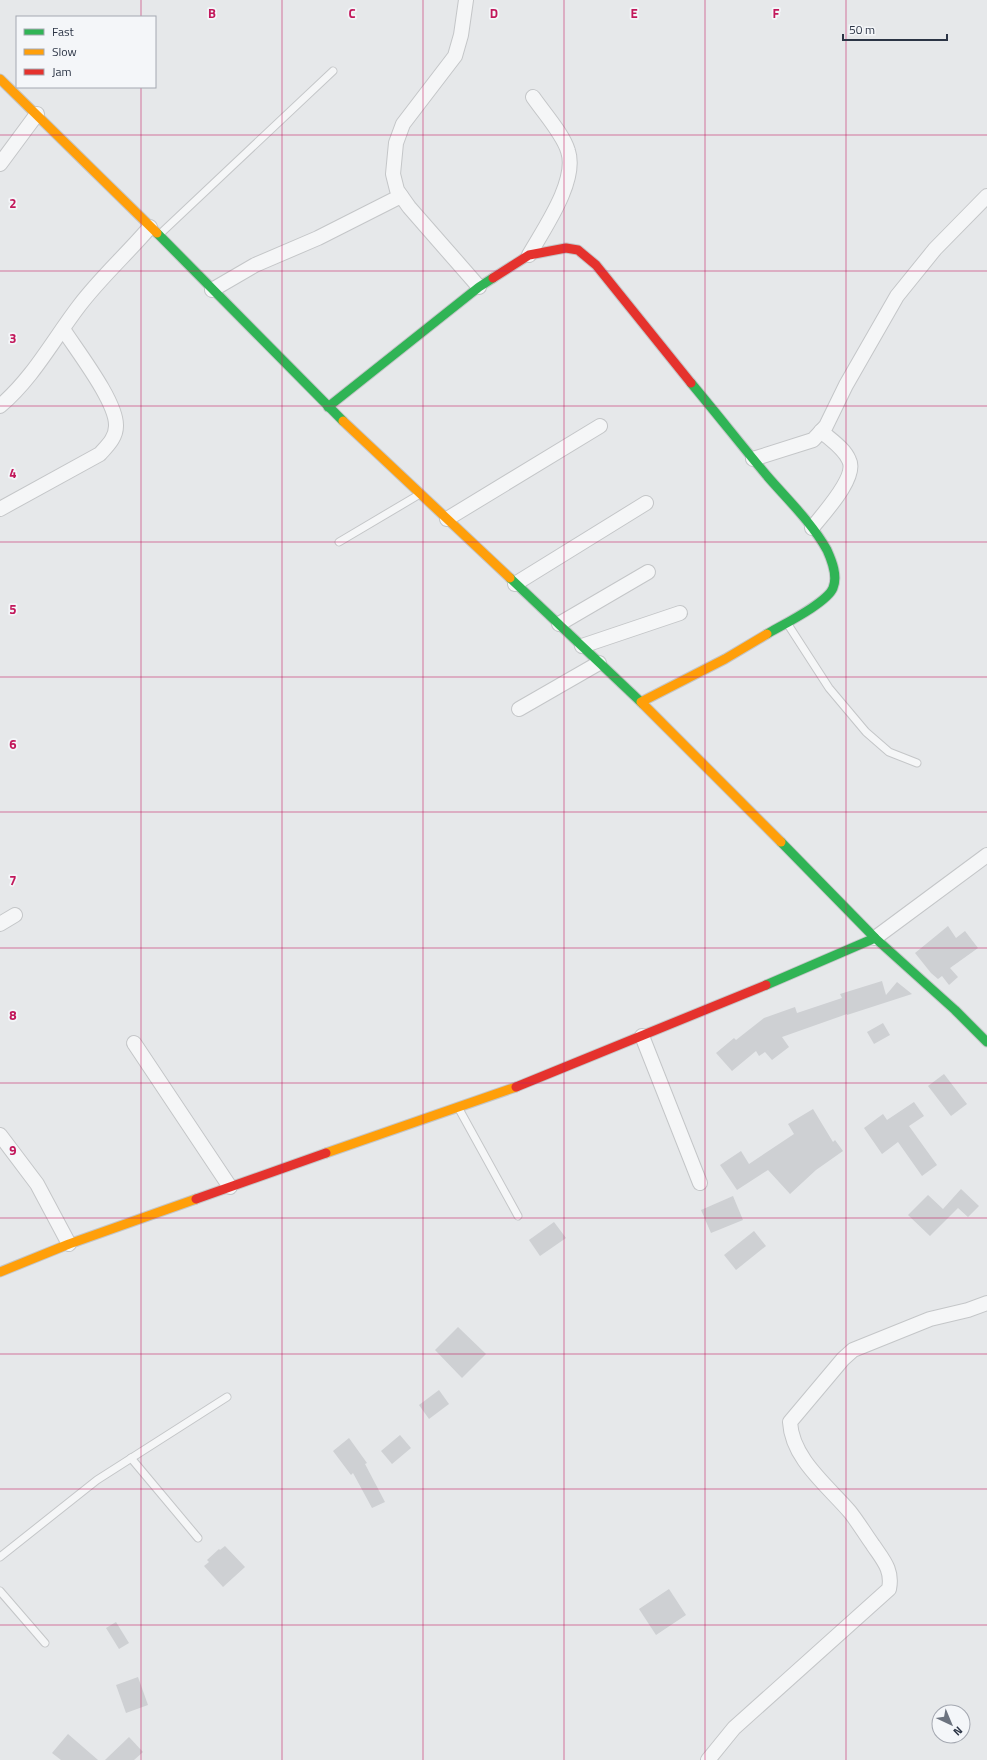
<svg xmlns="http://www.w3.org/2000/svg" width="987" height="1760" font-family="'Titillium Web',sans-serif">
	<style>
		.building { fill: #ced0d3 }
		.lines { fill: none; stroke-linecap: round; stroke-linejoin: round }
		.lane-casing { stroke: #c4c6c8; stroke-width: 9 }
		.street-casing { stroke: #c4c6c8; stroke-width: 16 }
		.fast-casing { stroke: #c4c6c8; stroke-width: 11 }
		.slow-casing { stroke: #c4c6c8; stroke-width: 11 }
		.jam-casing { stroke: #c4c6c8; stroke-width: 11 }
		.lane { stroke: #f5f6f7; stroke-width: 7 }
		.street { stroke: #f5f6f7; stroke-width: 14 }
		.fast { stroke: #30b455; stroke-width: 9 }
		.slow { stroke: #ff9f0a; stroke-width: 9 }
		.jam { stroke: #e5322d; stroke-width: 9 }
		.grid { fill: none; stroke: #c2185b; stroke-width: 1; stroke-opacity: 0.55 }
		.grid-label { font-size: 13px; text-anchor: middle; font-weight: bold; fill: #c2185b; stroke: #f4f6f9; stroke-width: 3.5; stroke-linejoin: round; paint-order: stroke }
	</style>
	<rect width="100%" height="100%" fill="#e6e8ea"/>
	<!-- building -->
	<g class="building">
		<polygon points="948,926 956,938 965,931 978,948 950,968 958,977 949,985 942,976 938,979 931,973 915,953"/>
		<polygon points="882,981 886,995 897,982 912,994 847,1015 847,1014 782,1037 789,1047 772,1060 765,1052 759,1056 756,1051 732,1071 716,1053 734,1038 736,1040 764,1018 795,1007 797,1013 842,998 840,994"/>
		<polygon points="883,1023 890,1035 874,1044 867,1032"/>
		<polygon points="944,1074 967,1104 951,1116 928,1086"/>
		<polygon points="914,1102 924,1116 909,1126 937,1165 922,1176 898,1142 882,1154 864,1128 883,1114 887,1120"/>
		<polygon points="813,1109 833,1142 835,1140 843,1151 816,1170 790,1194 768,1170 737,1190 720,1165 741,1151 749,1164 794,1134 788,1124"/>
		<polygon points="961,1189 979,1206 968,1217 958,1208 930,1236 908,1215 928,1195 943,1209"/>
		<polygon points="733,1196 743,1220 711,1233 701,1210"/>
		<polygon points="554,1222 566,1238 540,1256 529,1240"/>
		<polygon points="754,1231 766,1246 736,1270 724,1255"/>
		<polygon points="458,1327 486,1354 462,1378 435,1350"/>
		<polygon points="439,1390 449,1404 429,1419 419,1405"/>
		<polygon points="400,1435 411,1448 392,1464 381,1451"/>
		<polygon points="349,1438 367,1463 365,1464 385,1502 372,1508 353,1473 351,1475 333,1451"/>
		<polygon points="225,1546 245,1567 223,1587 204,1566 209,1562 207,1560 219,1549 220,1550"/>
		<polygon points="669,1589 686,1615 656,1635 639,1609"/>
		<polygon points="116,1622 129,1643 119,1649 106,1628"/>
		<polygon points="138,1677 148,1705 126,1713 116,1685"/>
		<polygon points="68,1734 98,1760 61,1760 52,1753"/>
		<polygon points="129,1737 143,1752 134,1760 105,1760"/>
	</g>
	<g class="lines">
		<!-- lane casing -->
		<g class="lane-casing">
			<g id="lane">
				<polyline points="160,234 333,71"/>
				<polyline points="339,542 420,494"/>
				<polyline points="787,623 829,688 866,732 889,752 917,763"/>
				<polyline points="459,1109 518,1216"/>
				<polyline points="131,1458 198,1538"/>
				<polyline points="0,1557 97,1480 227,1397"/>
				<polyline points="0,1591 45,1643"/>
			</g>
		</g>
		<!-- street casing -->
		<g class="street-casing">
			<g id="street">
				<polyline points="466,0 461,35 455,56 403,124 396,143 393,174 397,190 409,207 479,287"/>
				<polyline points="0,164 37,114"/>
				<path d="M529,255c14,-25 49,-74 39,-104 -5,-17 -24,-38 -35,-54"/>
				<polyline points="212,290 255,265 318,238 401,196"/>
				<path d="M0,406c33,-28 53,-66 79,-100 21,-28 48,-52 71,-79"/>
				<polyline points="753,459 813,440 826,426 846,385 897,296 935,249 987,196"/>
				<path d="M0,509l100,-55c7,-8 16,-16 16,-28 1,-24 -39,-75 -53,-97"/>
				<polyline points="447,519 600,426"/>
				<path d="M812,528c11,-14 46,-51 37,-68 -5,-12 -18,-20 -28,-29"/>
				<polyline points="515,584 646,503"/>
				<polyline points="559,624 648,572"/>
				<polyline points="582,646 680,613"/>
				<polyline points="519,709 599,663"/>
				<polyline points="0,924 15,915"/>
				<polyline points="875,938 987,855"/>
				<polyline points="642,1036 700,1183"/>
				<polyline points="134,1043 230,1187"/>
				<polyline points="0,1135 37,1184 69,1244"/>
				<path d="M708,1760l26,-32 155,-139c4,-19 -6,-29 -16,-44 -8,-11 -15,-23 -23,-33 -22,-26 -58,-53 -60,-90l53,-63 10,-9 77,-31 38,-9 19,-7"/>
			</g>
		</g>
		<!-- fast casing -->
		<g class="fast-casing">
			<g id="fast">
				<polyline points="157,233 343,421"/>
				<path d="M691,383c26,31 51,63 77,94 20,23 44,46 59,73 5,11 11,26 6,38 -6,15 -51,37 -66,46"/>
				<polyline points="328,407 479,287 493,278"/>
				<polyline points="510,578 643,704"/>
				<polyline points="781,842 875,938 955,1010 987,1042"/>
				<polyline points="766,985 875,938"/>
			</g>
		</g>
		<!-- slow casing -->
		<g class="slow-casing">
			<g id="slow">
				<polyline points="0,79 157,233"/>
				<polyline points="343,421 510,578"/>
				<polyline points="641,702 725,659 767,634"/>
				<polyline points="643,704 781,842"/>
				<polyline points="326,1153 516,1087"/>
				<polyline points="0,1272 69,1244 196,1199"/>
			</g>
		</g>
		<!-- jam casing -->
		<g class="jam-casing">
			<g id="jam">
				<polyline points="493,278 529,255 566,248 578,250 596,265 691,383"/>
				<polyline points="516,1087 766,985"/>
				<polyline points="196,1199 326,1153"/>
			</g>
		</g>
		<!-- lane -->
		<use href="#lane" class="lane"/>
		<!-- street -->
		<use href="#street" class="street"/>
		<!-- fast -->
		<use href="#fast" class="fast"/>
		<!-- slow -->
		<use href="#slow" class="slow"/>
		<!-- jam -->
		<use href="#jam" class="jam"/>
	</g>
	<!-- grid -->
	<path class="grid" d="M141,0v17M282,0v1760M423,0v1760M564,0v1760M705,0v1760M846,0v1760M141,87v1673M0,135h987M0,271h987M0,406h987M0,542h987M0,677h987M0,812h987M0,948h987M0,1083h987M0,1218h987M0,1354h987M0,1489h987M0,1625h987"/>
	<g class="grid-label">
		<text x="212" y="18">B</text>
		<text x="352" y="18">C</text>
		<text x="494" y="18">D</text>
		<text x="634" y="18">E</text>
		<text x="776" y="18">F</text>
		<text x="13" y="208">2</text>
		<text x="13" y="343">3</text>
		<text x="13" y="478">4</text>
		<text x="13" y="614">5</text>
		<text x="13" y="749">6</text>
		<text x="13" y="885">7</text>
		<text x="13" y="1020">8</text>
		<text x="13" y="1155">9</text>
	</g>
	<!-- legend -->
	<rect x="16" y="16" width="140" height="72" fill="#f4f6f9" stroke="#a4a8b1"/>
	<rect x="24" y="29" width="20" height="6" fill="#30b455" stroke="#a4a8b1"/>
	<text x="52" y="36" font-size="12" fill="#2b3445">Fast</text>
	<rect x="24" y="49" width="20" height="6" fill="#ff9f0a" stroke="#a4a8b1"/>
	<text x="52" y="56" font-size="12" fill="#2b3445">Slow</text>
	<rect x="24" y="69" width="20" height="6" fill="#e5322d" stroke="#a4a8b1"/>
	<text x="52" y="76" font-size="12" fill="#2b3445">Jam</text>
	<!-- north arrow -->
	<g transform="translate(951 1724) rotate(136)"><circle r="19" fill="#f4f6f9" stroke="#a4a8b1"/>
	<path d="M0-3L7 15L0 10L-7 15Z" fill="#6c737f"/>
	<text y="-6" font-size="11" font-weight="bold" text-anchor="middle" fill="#2b3445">N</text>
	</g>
	<!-- scale -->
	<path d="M843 34v6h104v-6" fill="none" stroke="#2b3445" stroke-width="2"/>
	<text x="849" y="34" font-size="12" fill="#2b3445" stroke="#f4f6f9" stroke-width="3" paint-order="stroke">50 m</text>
</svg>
